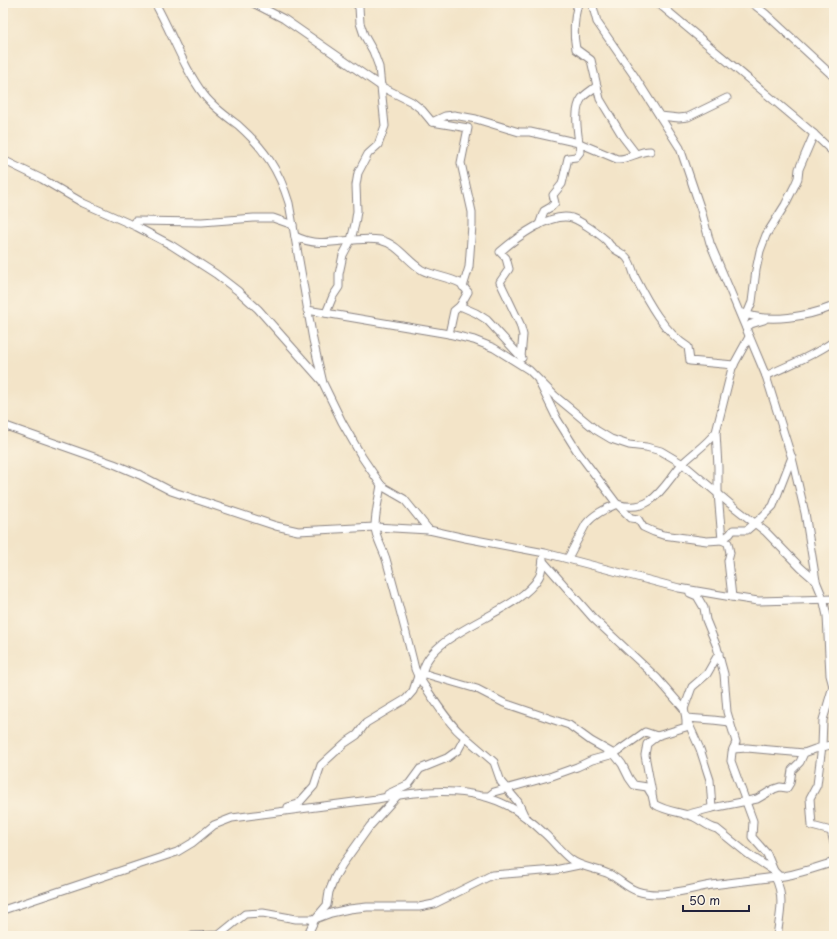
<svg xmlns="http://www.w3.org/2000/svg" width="837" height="939" font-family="'Playpen Sans',sans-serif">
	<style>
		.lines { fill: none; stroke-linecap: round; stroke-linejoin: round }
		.street-casing { stroke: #8a8382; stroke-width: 9 }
		.street { stroke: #fff; stroke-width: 7 }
	</style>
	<rect width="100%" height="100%" fill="#fcf5e5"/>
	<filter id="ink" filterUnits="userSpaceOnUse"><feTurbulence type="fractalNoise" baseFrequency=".025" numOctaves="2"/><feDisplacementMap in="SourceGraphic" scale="8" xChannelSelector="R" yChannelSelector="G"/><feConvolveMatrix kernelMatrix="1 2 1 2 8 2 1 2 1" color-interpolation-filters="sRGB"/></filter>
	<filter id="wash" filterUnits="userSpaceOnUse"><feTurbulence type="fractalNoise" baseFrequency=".012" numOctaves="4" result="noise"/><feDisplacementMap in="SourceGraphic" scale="16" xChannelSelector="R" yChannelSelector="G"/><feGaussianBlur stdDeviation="0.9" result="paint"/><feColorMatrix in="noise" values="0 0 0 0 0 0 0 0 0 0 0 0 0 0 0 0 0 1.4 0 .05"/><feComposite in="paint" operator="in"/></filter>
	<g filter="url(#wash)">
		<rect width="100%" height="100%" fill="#f3e4c8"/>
	</g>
	<g filter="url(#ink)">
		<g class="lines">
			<!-- street casing -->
			<g class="street-casing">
				<g id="street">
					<path d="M155,3c17,30 28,64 49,92 9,12 22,21 34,30 26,23 41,45 51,78l24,137 10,43 19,39 20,35 19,28 4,3 19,11 25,31"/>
					<polyline points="253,3 284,19 382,87 412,102 422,110 432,122 468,128 461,163 472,212 472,225 469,267 463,287"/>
					<path d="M578,3c-4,15 -5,31 -2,46l15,11 9,39 23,38 13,17"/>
					<polyline points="592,3 597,22 633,74 680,148 701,210 710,243 766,376 793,462 805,513 816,581 823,598 827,616 830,675 834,690"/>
					<polyline points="658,3 814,134 834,153"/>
					<polyline points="752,3 766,14 834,77"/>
					<polyline points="660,116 679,118 688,117 727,98"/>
					<path d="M432,122l13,-6 9,-1 22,4 43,13h11l49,11 38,16c11,1 21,-8 33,-8"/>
					<polyline points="3,160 42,179 83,203 137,227 171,245 216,274 238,291 258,309 321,380"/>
					<polyline points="135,221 202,222 254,218 273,218 293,225"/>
					<path d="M539,225l5,-14 7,-4 4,-4 -2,-8 9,-11 6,-26 8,-1 4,-5c-1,-15 -8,-41 2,-54 3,-4 10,-8 15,-12"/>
					<path d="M295,236c27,15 56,-1 85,4 18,4 27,21 42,30 12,6 26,7 38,13 3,2 5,6 8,9l-8,14 -6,5 -5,23"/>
					<polyline points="460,306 476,313 487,320 522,358"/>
					<polyline points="307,310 449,334 474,340 494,348 529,370 555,396 596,430 611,439 629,445 646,447 661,451 683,464 729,503 766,532 801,568 816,581"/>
					<polyline points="326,313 333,296 339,287 339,274 343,255 351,240 355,224 357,211 356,185 358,173 368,154 378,145 385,126 379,67 373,51 364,35 360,23 359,7 355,3"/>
					<path d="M743,313c26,11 66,3 91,-7"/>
					<polyline points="744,321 752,302 756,270 760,251 766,235 785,205 795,185 798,178 799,169 814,134"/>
					<polyline points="746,328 751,324 764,320"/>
					<path d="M521,357l2,-22 -3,-11 -20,-42 9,-13 -3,-11 -6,-6c16,-14 50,-40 72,-34 9,3 27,16 34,22 2,2 3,5 6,7 4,4 11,6 15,11 4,5 6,13 8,19 13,25 29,55 53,70l2,14 44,4"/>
					<path d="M766,376c22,-11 48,-20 68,-35"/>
					<polyline points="539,382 557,419 577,451 617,504 631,518 638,519 643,527 654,532 663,535 707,541 722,540 730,534 733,530 747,530 761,518 773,506 792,457"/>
					<polyline points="3,425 114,464 140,475 171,491 276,526 298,531 375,527 429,530 465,538 545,553 679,588 732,597 758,601 834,599"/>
					<polyline points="716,432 718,467 718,493 722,540 728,543 730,553 728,561 732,597"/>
					<path d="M381,485c-2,13 -6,28 -6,42 0,9 8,22 11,32 10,36 20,73 29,110l3,7c11,16 32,51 47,61l-7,13 -11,8 -27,11 -11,15 -21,10"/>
					<path d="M568,558l18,-34c8,-10 19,-15 31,-20 35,11 46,-18 65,-40 11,-11 24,-19 34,-32l16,-64 17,-31"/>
					<polyline points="543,561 593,618 657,678 684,709 686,718 700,749 710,780 712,808"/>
					<polyline points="690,593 697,596 704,608 706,620 717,647 721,663 724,674 727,712 736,742 732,752 731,761 753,821 752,837 767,854 774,871"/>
					<path d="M422,673l55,16 27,14 65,22 22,16 23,13 8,10 7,14 5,7 13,2 5,8 2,9c13,8 27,8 40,13 8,4 14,10 23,12l31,25 26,17 5,5"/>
					<path d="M422,678c0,-46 95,-62 117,-101 3,-5 3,-12 4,-18"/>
					<polyline points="833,686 823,720 822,746 817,785 810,798 812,826 831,831 834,843"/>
					<polyline points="684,709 692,687 707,674 719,653"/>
					<polyline points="465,737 494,762 501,782 518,802 524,815"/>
					<polyline points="733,749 747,748 804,753"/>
					<polyline points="652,793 645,755 647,744 657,736"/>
					<polyline points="483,796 489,796 494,792 552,776 577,767 592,760 614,754 645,732 657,736 686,727 686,718 713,720 730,722"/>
					<polyline points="288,807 298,804 314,786 321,765 345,743 357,735 366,723 406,699 413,691 418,676"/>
					<polyline points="685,815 712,808 757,799 774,789 780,787 787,788 790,783 792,770 800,762 804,753 815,749 834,744"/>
					<path d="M775,877c10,19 5,38 2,59"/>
					<path d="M3,910l174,-58 15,-9 22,-18 18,-7 145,-19c49,-10 107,-15 148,18 7,5 13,10 19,16 9,8 16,18 26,26 11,9 26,9 39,15 10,5 18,14 28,17 24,8 51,-2 75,-6 24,-3 48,-6 72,-9 17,-3 34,-9 50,-14"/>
					<polyline points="192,936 219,935 245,914 263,913 296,919 315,919 331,913 349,909 367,907 419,907 434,904 492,875 555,870 579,865"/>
					<polyline points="307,936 315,919 327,905 329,892 335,877 342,865 370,826 399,794"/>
				</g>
			</g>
			<!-- street -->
			<use href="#street" class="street"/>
		</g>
	</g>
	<!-- margin -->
	<rect width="837" height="939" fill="none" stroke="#fcf5e5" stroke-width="16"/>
	<!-- scale -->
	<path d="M683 905v6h66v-6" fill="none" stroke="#22223b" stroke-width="2"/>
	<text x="689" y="905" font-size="12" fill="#22223b" stroke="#fcf5e5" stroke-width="3" paint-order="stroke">50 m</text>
</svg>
